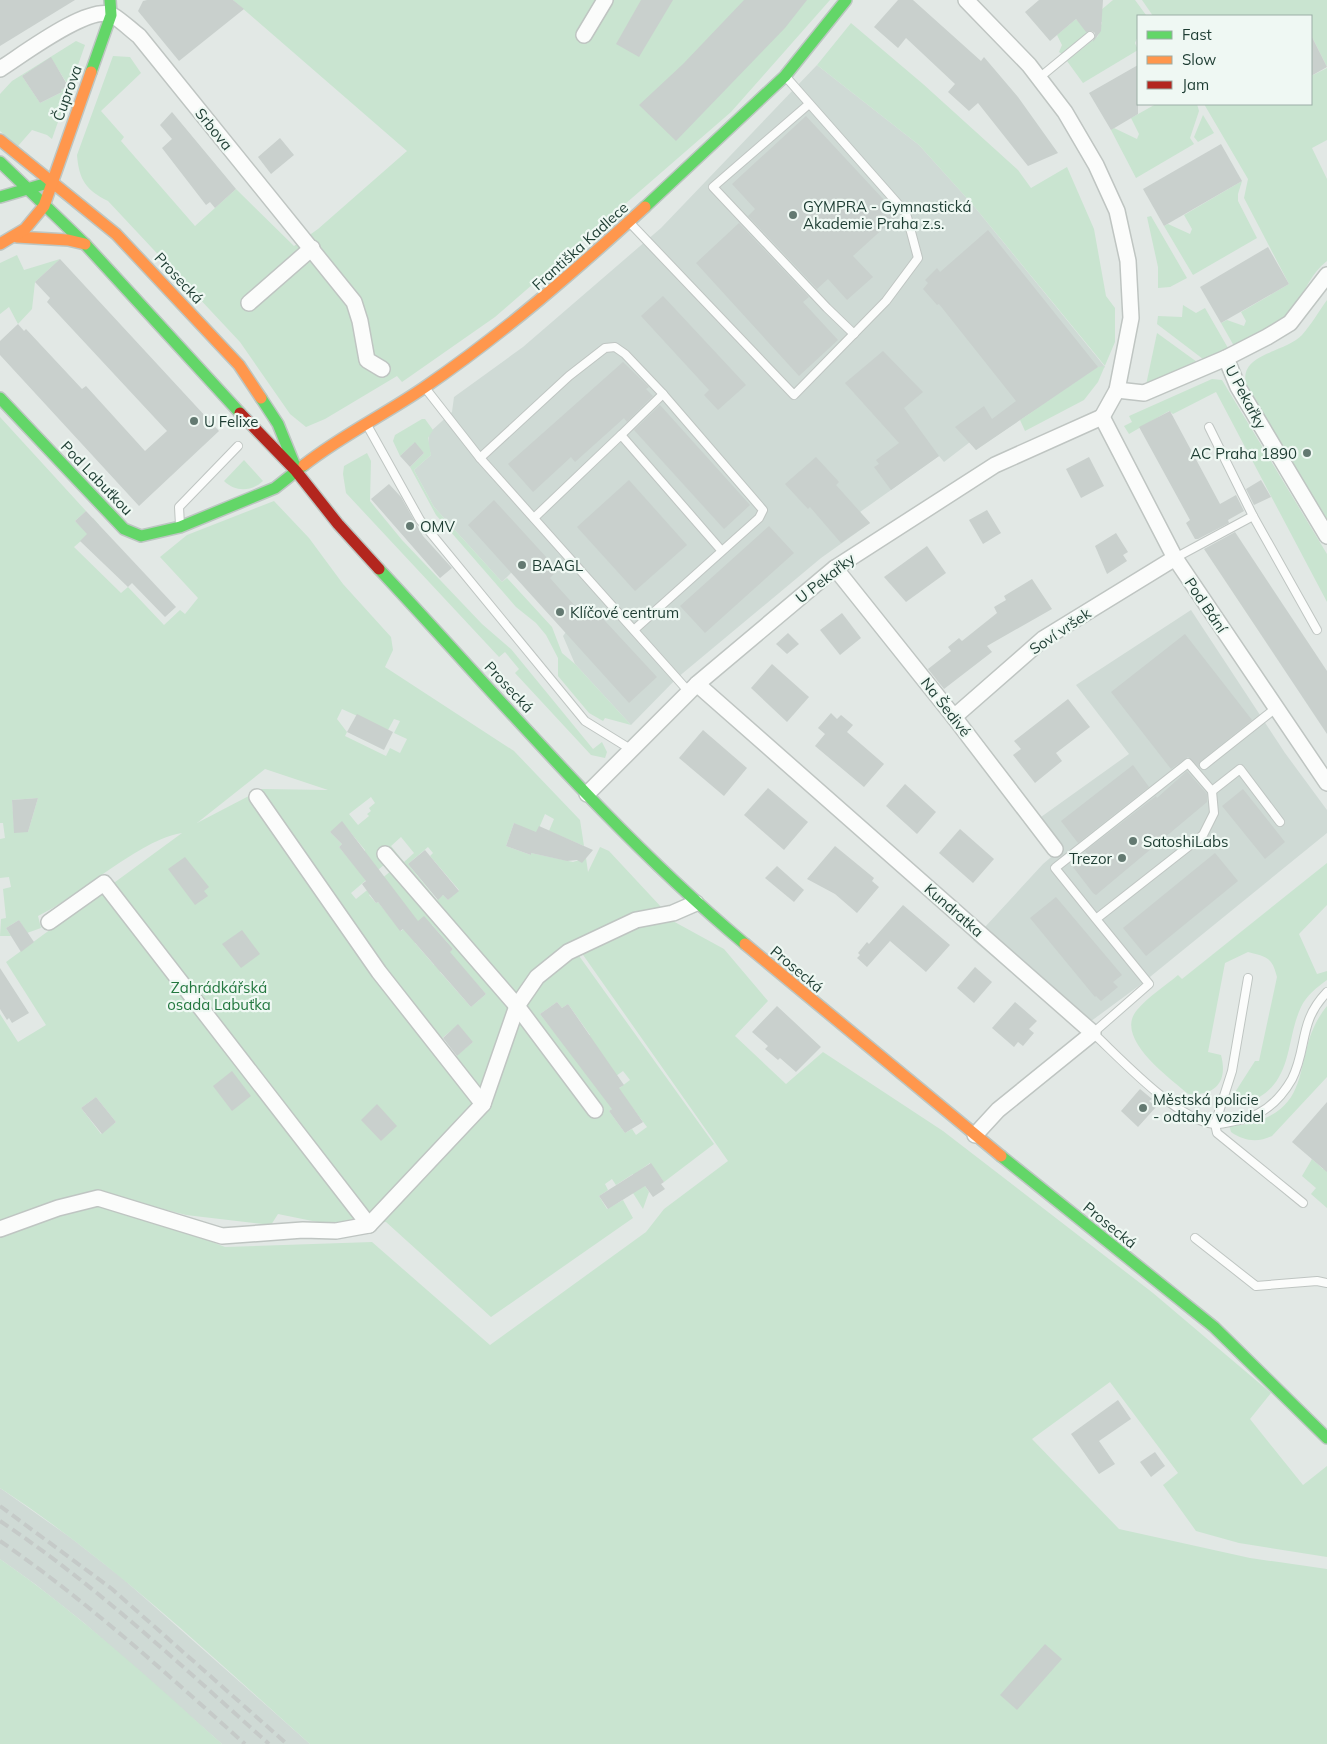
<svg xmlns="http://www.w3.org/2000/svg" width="1327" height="1744" font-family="Mulish,sans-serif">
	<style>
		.built { fill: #cfdad5 }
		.green { fill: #c9e4d0; fill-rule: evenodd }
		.building { fill: #c9d0cd }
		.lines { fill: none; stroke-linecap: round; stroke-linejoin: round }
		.lane-casing { stroke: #bfc5c2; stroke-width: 10 }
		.street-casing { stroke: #bfc5c2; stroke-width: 18 }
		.fast-casing { stroke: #bdc6c2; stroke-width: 14 }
		.slow-casing { stroke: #bdc6c2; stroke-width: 14 }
		.jam-casing { stroke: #bdc6c2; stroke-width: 14 }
		.lane { stroke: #fbfcfb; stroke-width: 8 }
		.street { stroke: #fbfcfb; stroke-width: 15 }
		.fast { stroke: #63d668; stroke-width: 11 }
		.slow { stroke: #ff974d; stroke-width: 11 }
		.jam { stroke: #b3261e; stroke-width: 11 }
		.rail { stroke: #c5cac8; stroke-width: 4; stroke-dasharray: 10 5; stroke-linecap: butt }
		.poi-dot { fill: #637971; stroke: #eff8f3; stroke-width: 2 }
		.labels { text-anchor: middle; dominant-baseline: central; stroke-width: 4.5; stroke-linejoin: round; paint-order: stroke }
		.street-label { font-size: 15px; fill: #1e3d33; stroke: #eff8f3 }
		.poi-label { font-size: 15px; fill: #1e3d33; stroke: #eff8f3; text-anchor: start }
		.park-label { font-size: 15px; fill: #247840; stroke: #eff8f3 }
	</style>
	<rect width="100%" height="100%" fill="#e2e8e5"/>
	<!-- built -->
	<g class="built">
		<polygon points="817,65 919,145 973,205 1105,367 1024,417 976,450 970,442 944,462 939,456 860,512 870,523 821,558 677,678 631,725 575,664 563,636 566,632 512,572 502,582 434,507 414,470 431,455 428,445 429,433 452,412 454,397 523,347 661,228"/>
		<polygon points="1191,610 1285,753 1327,810 1327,833 1140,985 1079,1030 973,940 1043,864 1063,847 1041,817 1129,754 1076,685"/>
		<polygon points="0,1488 71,1538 121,1577 310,1744 222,1744 83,1622 35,1584 0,1559"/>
	</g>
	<!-- green -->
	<g class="green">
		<path d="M233,0h597l-99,112 -236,205 -93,65 -5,-6 -72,43 -19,8 -16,-13 -50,-72 -132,-141c-22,-11 -29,-21 -31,-46l36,-99 17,1 11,16 -40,38 23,26 -3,4 74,85 41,-37 58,57 24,-17 89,-78z"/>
		<polygon points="1113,0 1135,0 1146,15 1138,16 1138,36 1135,43 1138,50 1083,83 1067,61 1098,36 1102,22 1091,23 1087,33 1062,54 1059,52 1062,45 1057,35 1076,19 1082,26"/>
		<polygon points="1142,0 1327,0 1327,67 1311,35 1311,16 1153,16"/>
		<polygon points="851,23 923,84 1018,170 1031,188 1067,167 1094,229 1106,296 1115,308 1115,342 1098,382 1084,400 1025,431 1020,420 1098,367 1105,366 973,205 919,145 817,65"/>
		<path d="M76,41l9,4 -33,94 -5,-4 -15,-5 -14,16 -18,-15v-37l12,-13zM51,58l17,27 -7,5 1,2 -22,11 -18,-27z"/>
		<path d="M1327,68v72l-15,8 15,31v82c-15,11 -21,29 -32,44 -16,21 -38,30 -61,41l-13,-23 6,-3 17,6 2,-5 -5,-9 48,-28 -45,-86 4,-19 -44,-75h107v-28z"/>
		<polygon points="1156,104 1197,104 1199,111 1190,138 1194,144 1136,178 1111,130 1114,128 1137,139 1139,134 1131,118"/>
		<polygon points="1203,115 1214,133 1198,142 1194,137"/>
		<polygon points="1242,181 1238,194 1238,201 1257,238 1193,275 1164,226 1168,224 1190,234 1192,229 1184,215"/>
		<polygon points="1151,216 1187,278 1170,287 1158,288 1158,267 1147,217"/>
		<polygon points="17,255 24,270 60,259 35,282 32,309 18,324 9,307 0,314 0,263"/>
		<path d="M1327,300v222l-81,-138c-7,-31 39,-31 56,-49 9,-10 17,-24 25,-35z"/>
		<polygon points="1183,305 1196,313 1205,308 1228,348 1203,359 1157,324 1158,316 1182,317"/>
		<polygon points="1157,333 1197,362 1146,385"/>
		<polygon points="1212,379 1222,380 1327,554 1327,602 1216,392 1173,414 1169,411 1129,434 1124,426 1132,422 1129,416"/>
		<path d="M0,417l86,94 -11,10 6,6 12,-9 6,7 -25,22 47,46 7,-6 36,38 16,-15 5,4 13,-16 -38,-41 27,-22 87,-34 35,37 34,46 48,53 2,13 -8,17 129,84 66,69 4,26 -35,-15 5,-12 -9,-5 -9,21 -22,-12 -8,23 25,9v-2l42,9 13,-4 2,14 12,-25 9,4 54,58 -86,44 137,191 -50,38 -14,-19 -14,10 13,19 -6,17 -10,-16v-19l-17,11 -4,-6 -7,5 3,6 -9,6 8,13 16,-9 10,18 -142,99 -105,-95 -49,4 -59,-12 -7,11 -85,-10 -92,-24 -94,30v-207l18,28 28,-17 -40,-63 176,-129c-42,6 -102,63 -144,83l3,12 -14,5 -8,-13 -13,8 5,8h-11l1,-17 5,-1 -3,-29 8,-2 -2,-10 -9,1v-39l5,-1 -2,-15h-3zM342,709l46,21 6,-11 6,2 -6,12 13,6 -7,14 -10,-5 -4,8 -41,-20 2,-4 -10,-13zM265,769l63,21 -66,-1 -65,34zM371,797l4,6 -6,5 2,3 -4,3 2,2 -11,9 -9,-11zM38,798l-10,34h-5l-9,-6 -2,-26zM346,827l19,23 -7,20 -19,-23 3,-3 -12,-12zM401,837l13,16 -10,9 -13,-16zM428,847l5,6 -3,3 29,34 -11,10 -5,-5 -6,5 -29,-36zM385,864l6,7 -35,28 -5,-6zM387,881l20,45 -6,5 -23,-29 -2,1 -7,-8zM432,925l21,24 -19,16 -19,-22zM455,959l31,35 -15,13 -31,-35zM557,1002l5,6 6,-4 22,31 -21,16 -29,-37zM453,1029l9,8 11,5 -18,15 -14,-18zM623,1071l7,9 -25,19 -7,-10zM96,1097l20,25 -15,12 -20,-26zM626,1099l21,28 -11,8 -4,-6 -7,4 -16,-22z"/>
		<polygon points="422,419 425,419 433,430 428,438 431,455 414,470 434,507 502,582 507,578 552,627 562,653 575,664 631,725 605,718 603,721 589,713 558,676 558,658 546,635 536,623 516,607 436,515 410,467 424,453 414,443 400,456 393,441 395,435"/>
		<polygon points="367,453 371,461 370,501 402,540 482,624 511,649 593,749 602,742 607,752 605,758 591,755 515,673 519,669 505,652 499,657 346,493 343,474 344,466"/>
		<path d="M244,460l19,21c-12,11 -28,11 -39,0z"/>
		<path d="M1327,863v42l-28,29 18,40 10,-3v9c-10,7 -21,16 -26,27 -15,32 -8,71 -43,91 -8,4 -18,7 -26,5v-6l23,-36h4l18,-84c-5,-20 -10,-20 -29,-25l-23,11 -17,89 13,3c7,26 -5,41 -33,39 -18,-16 -75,-56 -51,-84 11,-13 28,-24 41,-35l4,4z"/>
		<path d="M671,920l53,29 44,52 -33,35 51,48 37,-32 120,79 210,162 118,100 -21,26 53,66 24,-19v91l-88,-14 -43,-12 -33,-46 15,-12 -68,-91 -78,57 87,90 131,29 77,11v175h-1017c-100,-89 -198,-183 -310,-256v-253l62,-22 34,-8 63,16 66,26 147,-5 118,103 156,-113 18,-23 64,-48 -147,-209 52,-28z"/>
		<path d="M1327,1006v71l-55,59c-15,7 -28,5 -41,-4l-2,-7c12,1 22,-1 34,-6 38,-15 36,-46 46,-79 4,-13 10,-24 18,-34z"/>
		<polygon points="1312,1159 1323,1169 1327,1165 1327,1208 1311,1194 1316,1188 1302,1176"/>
		<path d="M0,1559c79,55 151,121 222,185h-222z"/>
	</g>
	<!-- building -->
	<g class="building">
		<polygon points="0,0 75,0 0,46"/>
		<polygon points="147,0 233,0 244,9 179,61 138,11 143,1"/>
		<polygon points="641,0 673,0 639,57 616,44"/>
		<polygon points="744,0 807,0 785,28 676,141 639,105 683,64"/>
		<polygon points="898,0 913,0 981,61 984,57 1018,97 1058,153 1028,166 978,103 969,111 948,92 955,84 906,38 898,48 874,27"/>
		<polygon points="1039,0 1103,0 1101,31 1093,42 1095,33 1092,31 1086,32 1076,19 1050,41 1025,12"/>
		<polygon points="1311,35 1327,67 1311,76"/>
		<polygon points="51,57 68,86 61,90 62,92 40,103 22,76"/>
		<polygon points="1138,65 1138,114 1111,130 1089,93"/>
		<polygon points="172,112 236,189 215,208 210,202 206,205 162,148 172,139 160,125"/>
		<polygon points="806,116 898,215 853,256 873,277 847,300 828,279 817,289 748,216 755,209 732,184"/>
		<polygon points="280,138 294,155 271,174 258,157"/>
		<polygon points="1221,144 1242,181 1164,226 1143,189"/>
		<polygon points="739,223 809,297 803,302 838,340 799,376 696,263"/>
		<polygon points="988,230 1098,367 976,450 955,427 984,406 992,419 1016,401 939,304 937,305 923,289 928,283 925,280 937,268 940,272"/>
		<polygon points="1268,247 1289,284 1221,323 1200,287"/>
		<polygon points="60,259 219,431 139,506 0,355 0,341 18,324 24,331 26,329 82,389 86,386 145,451 167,431 47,302 50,298 35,282"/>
		<polygon points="663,296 746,385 718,410 704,395 709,390 641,316"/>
		<polygon points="883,351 923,392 904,408 939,456 891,490 874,467 879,464 876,460 899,443 845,383"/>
		<polygon points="623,362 649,387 646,389 653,396 627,422 624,418 575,462 571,457 533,492 508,464"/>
		<polygon points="660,405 750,505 724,529 634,430"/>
		<polygon points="1170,411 1220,504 1236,495 1244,511 1228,520 1229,523 1198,539 1195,539 1186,523 1190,520 1139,427"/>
		<polygon points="415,442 424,453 410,467 400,456"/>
		<polygon points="816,457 839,482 836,485 870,523 841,543 810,507 808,509 785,484"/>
		<polygon points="1089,457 1104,486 1081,498 1066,469"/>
		<polygon points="629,480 687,545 635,591 577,527"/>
		<polygon points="1261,480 1271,497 1254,505 1246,489"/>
		<polygon points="389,484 401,497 423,536 452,568 440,578 371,499"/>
		<polygon points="494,500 558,570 550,578 584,616 593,608 657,677 629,703 468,525"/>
		<polygon points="987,510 1001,533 983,544 969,520"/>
		<polygon points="86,511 176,607 165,617 132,583 128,587 80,541 87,534 75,521"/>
		<polygon points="769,526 794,553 705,633 680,606"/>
		<polygon points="1235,532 1327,671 1327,734 1204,549"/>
		<polygon points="1116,533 1128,552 1123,555 1127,561 1107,574 1095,546"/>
		<polygon points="927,546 946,573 906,602 884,577"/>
		<polygon points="1032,579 1052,609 987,646 992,652 944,689 928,669 951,651 948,647 959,638 962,641 997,613 994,607 1006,600 1004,596"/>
		<polygon points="842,613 861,638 840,655 820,630"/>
		<polygon points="788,633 799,644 787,654 776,644"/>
		<polygon points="1185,634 1252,720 1201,761 1199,767 1188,757 1171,769 1111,692"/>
		<polygon points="772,664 809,697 787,722 751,688"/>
		<polygon points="1068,699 1090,727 1056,753 1062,761 1035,783 1013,755 1021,749 1014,741"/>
		<polygon points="831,713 837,719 841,715 853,725 847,732 884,764 864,787 815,746 825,734 818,728"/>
		<polygon points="357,714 393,732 384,750 347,732"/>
		<polygon points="703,730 747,768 724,796 679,758"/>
		<polygon points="1133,765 1149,787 1078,843 1061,821"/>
		<polygon points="1187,771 1207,794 1207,802 1096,895 1093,893 1073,867 1088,855 1085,851 1156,796 1157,798"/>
		<polygon points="905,784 936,812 917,834 886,806"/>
		<polygon points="768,788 808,822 784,850 744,815"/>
		<polygon points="1243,789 1285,842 1265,859 1222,806"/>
		<polygon points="38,798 28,832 14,833 12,800"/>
		<polygon points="342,821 418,921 424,916 453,949 450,952 486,994 471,1007 403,929 400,931 378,902 376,903 362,884 366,881 339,847 342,844 330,832"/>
		<polygon points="514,823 536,832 539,826 593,850 582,863 577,860 567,861 531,853 531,855 506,846"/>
		<polygon points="960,829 994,859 973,883 939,853"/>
		<polygon points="835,846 874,878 872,881 879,887 857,913 835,894 807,879"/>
		<polygon points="425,850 459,891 448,900 443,895 438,900 408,864"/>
		<polygon points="1215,853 1238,881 1146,956 1123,928"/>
		<polygon points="185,857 209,887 204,891 208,896 195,905 168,869"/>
		<polygon points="777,866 804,890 794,902 765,878"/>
		<polygon points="1056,897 1122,975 1113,982 1118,987 1101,1001 1096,996 1095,997 1030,918"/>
		<polygon points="903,905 950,945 926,972 890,941 867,967 857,958 860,955 858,953 867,942 869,944"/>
		<polygon points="19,920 34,942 21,952 6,928"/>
		<polygon points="242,930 260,954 241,968 222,944"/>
		<polygon points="975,967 992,982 974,1003 957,988"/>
		<polygon points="0,968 29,1013 12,1023 9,1018 7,1020 0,1009"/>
		<polygon points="557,1002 562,1008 568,1004 624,1085 619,1088 643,1122 625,1133 609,1111 612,1109 540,1014"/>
		<polygon points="1015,1002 1037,1021 1029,1029 1034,1033 1023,1046 1018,1042 1014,1047 992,1028"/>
		<polygon points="777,1006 821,1047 796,1072 780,1058 778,1060 765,1049 768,1046 752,1032"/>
		<polygon points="458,1024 473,1042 457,1056 443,1038"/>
		<polygon points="232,1071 251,1096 232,1111 213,1086"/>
		<polygon points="1140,1089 1152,1099 1149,1101 1156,1107 1138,1127 1121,1111"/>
		<polygon points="96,1097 116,1122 102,1134 81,1108"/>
		<polygon points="1327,1102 1327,1172 1292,1142"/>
		<polygon points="377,1104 397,1126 381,1141 361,1120"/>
		<polygon points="651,1163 664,1182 661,1184 665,1189 653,1197 645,1186 608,1209 599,1196"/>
		<polygon points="1118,1400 1131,1419 1099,1441 1115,1464 1099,1474 1071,1434"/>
		<polygon points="1155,1452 1165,1466 1151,1477 1140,1462"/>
		<polygon points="1045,1644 1062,1659 1017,1710 1000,1695"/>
	</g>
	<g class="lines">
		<!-- lane casing -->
		<g class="lane-casing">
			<g id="lane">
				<polyline points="1039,78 1090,36"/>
				<polyline points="809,104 713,187 827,308 854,334"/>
				<polyline points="631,224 794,395 886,301 918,258 906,213 786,77"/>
				<polyline points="426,389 480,458 689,692"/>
				<polyline points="367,425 420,520 585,721 632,750"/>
				<polyline points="1209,427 1253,516 1317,630"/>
				<polyline points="621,435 663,394 763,510 759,518 635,629"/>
				<polyline points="480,458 569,376 605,348 615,347 625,354 663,394"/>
				<polyline points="534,518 621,435 721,550"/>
				<polyline points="180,525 179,507 238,446"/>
				<polyline points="1175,558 1253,516"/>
				<polyline points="1204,765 1276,708"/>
				<polyline points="1212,791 1240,769 1280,822"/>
				<path d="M1096,919l-41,-51 133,-105 24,28 2,22 -11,22 -107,84 53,65 -56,49c28,26 84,87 121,91 8,1 18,-3 26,-4 24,-5 40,-20 52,-41 16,-32 6,-57 35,-87"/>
				<polyline points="1248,978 1232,1071 1215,1124 1217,1133 1303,1203"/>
				<polyline points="1195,1238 1256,1286 1317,1281 1327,1283"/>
			</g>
		</g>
		<!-- street casing -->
		<g class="street-casing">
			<g id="street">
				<polyline points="966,0 1029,65 1065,112 1096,165 1117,211 1128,261 1131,318 1117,390 1102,417"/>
				<polyline points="584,35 605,0"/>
				<path d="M0,69c21,-13 89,-65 112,-54 9,5 19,15 27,21l215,266 6,19 7,39 15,9"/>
				<polyline points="249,303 312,248"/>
				<polyline points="1226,358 1238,387 1327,536"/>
				<polyline points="1117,390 1144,393 1226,358 1267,337 1290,323 1327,275"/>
				<polyline points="1102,417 1175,558 1327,783"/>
				<polyline points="835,568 954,717 1055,849"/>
				<polyline points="697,684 1093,1033 998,1110 975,1135"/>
				<polyline points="954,717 1043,639 1175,558"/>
				<polyline points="587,794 697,684 835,568 995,465 1102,417"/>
				<polyline points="257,797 379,972 483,1104"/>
				<polyline points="385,854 517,1006 595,1110"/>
				<polyline points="49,922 104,883 369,1225"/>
				<polyline points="0,1229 58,1208 98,1198 222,1236 303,1230 336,1231 369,1225 483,1104 517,1006 537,977 568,952 636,920 673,913 696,903"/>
			</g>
		</g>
		<!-- fast casing -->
		<g class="fast-casing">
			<g id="fast">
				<polyline points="91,72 111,15 110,0"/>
				<polyline points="0,162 85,244 240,413"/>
				<polyline points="0,197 51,182"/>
				<polyline points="645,207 785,76 846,0"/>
				<polyline points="0,398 124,529 141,536 180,527 275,488 304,465"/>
				<polyline points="261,398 278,424 295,466"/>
				<path d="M379,569c119,127 232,263 366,375"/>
				<polyline points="1001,1156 1214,1327 1327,1438"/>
			</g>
		</g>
		<!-- slow casing -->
		<g class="slow-casing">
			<g id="slow">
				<polyline points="0,140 116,234 239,365 261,398"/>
				<polyline points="17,237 68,240 85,244"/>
				<polyline points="0,244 25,229 44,206 91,72"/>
				<path d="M304,465c38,-30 82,-51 121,-78 79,-54 150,-116 220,-180"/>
				<polyline points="745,944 1001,1156"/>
			</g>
		</g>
		<!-- jam casing -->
		<g class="jam-casing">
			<polyline id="jam" points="240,413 296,471 338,524 379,569"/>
		</g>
		<!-- lane -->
		<use href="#lane" class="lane"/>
		<!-- street -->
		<use href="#street" class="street"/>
		<!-- fast -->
		<use href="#fast" class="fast"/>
		<!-- slow -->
		<use href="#slow" class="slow"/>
		<!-- jam -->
		<use href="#jam" class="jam"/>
		<!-- rail -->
		<g class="rail">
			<polyline points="0,1506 112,1589 287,1744"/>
			<path d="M0,1521c96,64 183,146 269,223"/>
			<path d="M0,1541c87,60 166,132 245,203"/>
		</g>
	</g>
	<!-- markers -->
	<g class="poi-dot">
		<circle cx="793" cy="215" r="5"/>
		<circle cx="194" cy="421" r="5"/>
		<circle cx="1307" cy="453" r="5"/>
		<circle cx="410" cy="526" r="5"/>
		<circle cx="522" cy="565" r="5"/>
		<circle cx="560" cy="612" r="5"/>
		<circle cx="1133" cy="841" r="5"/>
		<circle cx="1122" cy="858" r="5"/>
		<circle cx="1143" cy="1108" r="5"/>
	</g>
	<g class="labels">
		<!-- street labels -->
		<g class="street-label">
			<text transform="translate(67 93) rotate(-70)">Čuprova</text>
			<text transform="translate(214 129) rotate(51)">Srbova</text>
			<text transform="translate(580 246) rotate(-42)">Františka Kadlece</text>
			<text transform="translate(179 278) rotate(47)">Prosecká</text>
			<text transform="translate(1246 397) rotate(62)">U Pekařky</text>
			<text transform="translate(97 478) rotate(46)">Pod Labuťkou</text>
			<text transform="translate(825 578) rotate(-38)">U Pekařky</text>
			<text transform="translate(1206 605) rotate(56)">Pod Bání</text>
			<text transform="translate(1060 631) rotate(-34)">Soví vršek</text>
			<text transform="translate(509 687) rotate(47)">Prosecká</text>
			<text transform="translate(946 707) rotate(52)">Na Šedivé</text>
			<text transform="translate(954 910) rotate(41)">Kundratka</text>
			<text transform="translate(797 969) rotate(40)">Prosecká</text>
			<text transform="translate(1110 1225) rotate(39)">Prosecká</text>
		</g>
		<!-- poi labels -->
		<g class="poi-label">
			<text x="803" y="206">GYMPRA - Gymnastická<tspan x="803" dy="17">Akademie Praha z.s.</tspan></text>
			<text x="204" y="421">U Felixe</text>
			<text x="1297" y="453" text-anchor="end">AC Praha 1890</text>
			<text x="420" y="526">OMV</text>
			<text x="532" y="565">BAAGL</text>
			<text x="570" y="612">Klíčové centrum</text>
			<text x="1143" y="841">SatoshiLabs</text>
			<text x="1112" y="858" text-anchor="end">Trezor</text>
			<text x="1153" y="1099">Městská policie<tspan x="1153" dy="17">- odtahy vozidel</tspan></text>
		</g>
		<!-- park labels -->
		<g class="park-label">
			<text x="219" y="987">Zahrádkářská<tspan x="219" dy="17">osada Labuťka</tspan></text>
		</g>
	</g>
	<!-- legend -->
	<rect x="1137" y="15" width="175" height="90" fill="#eff8f3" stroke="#9bada6"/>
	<rect x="1147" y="31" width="25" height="8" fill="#63d668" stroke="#9bada6"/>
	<text x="1182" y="40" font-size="15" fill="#1e3d33">Fast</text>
	<rect x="1147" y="56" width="25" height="8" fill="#ff974d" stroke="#9bada6"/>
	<text x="1182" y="65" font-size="15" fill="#1e3d33">Slow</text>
	<rect x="1147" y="81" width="25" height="8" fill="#b3261e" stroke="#9bada6"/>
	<text x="1182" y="90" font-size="15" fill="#1e3d33">Jam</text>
</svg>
